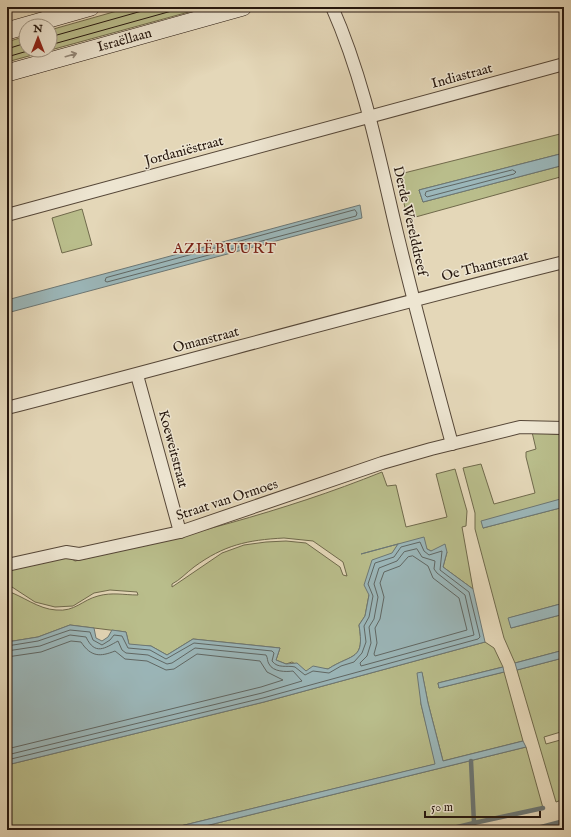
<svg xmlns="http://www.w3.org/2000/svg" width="571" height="837" font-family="'IM FELL English',serif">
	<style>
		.green { fill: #b9bd8b; stroke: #706a4c; fill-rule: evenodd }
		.water { fill: #9bb7ba; stroke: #6c7775 }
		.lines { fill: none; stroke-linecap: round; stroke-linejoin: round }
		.shore { stroke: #606764; stroke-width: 1 }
		.stream { stroke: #6c7775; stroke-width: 4.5 }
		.street-casing { stroke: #564738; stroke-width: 14 }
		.secondary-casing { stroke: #26170e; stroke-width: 18 }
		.street { stroke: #ede5d1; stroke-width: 12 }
		.secondary { stroke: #ede5d1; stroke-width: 17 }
		.tram { stroke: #26170e; stroke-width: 1 }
		.oneway { stroke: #938879 }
		.labels { text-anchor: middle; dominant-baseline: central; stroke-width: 3; stroke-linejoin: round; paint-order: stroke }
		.street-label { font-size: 14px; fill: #26170e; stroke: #ede5d1 }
		.neighbourhood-label { font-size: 15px; letter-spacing: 1px; fill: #7a1f14; stroke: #ede5d1 }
	</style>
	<rect width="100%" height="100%" fill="#e4d7b8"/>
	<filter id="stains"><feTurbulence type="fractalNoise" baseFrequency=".005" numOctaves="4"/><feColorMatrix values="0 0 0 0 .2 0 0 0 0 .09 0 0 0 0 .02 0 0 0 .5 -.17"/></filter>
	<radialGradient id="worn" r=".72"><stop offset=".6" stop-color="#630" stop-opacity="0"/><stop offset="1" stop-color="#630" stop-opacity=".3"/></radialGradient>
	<!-- green -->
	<g class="green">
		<polygon points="131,7 207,7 7,62 7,42 26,36 26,50 50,50 50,30"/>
		<polygon points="564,133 564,153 419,190 423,202 564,165 564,176 412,218 407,215 397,177 400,174"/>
		<polygon points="82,209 92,245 62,253 52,218"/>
		<polygon points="532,432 564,435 564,499 483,528 564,507 564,603 509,618 511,628 564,614 564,650 515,663 504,638 475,529 475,513 463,468 481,464 494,504 535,493 526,457 526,452 536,449"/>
		<path d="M455,469l12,42 -1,15 -4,1 11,62 -30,-22 4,-15 -16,-1 -4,-2 -29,-5 -29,51 -4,21 -6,9c6,36 -6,28 -31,44l-11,-1 -11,3 -14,-9 -6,2 -10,-4 4,-12 -87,-9 -26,16 -16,-9 -22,-1 -3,-13 -56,-7 -32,12 -31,5v-51c16,5 31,18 49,19 19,2 26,-10 42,-14 14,-4 26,-1 40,-1l-1,-3 -27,-2 -16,3 -21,13 -18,1 -20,-5 -23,-15h-5v-16l62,-14 6,4c104,-23 208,-49 307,-89l5,14 9,-1 10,42 41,-10 -11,-43zM284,538l29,3 30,21 4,14 -4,-1 -3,-8 -34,-24 -20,-2 -20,1 -22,3 -22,8 -50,34v-3c8,-4 14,-11 22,-17 30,-22 53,-27 90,-29z"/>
		<polygon points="485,642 494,648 503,667 438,683 439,688 504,672 523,741 443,761 428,703 422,673 421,704 436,764 164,830 7,830 7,765 264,702"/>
		<polygon points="559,659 564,663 564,731 544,737 546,744 564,739 564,799 556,802 517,670"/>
		<polygon points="526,747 543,808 445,830 189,830"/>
	</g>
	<!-- water -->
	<g class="water">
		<polygon points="564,153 564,165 423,202 419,190"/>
		<polygon points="360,205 362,218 7,313 7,300"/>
		<polygon points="564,498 564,507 483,528 481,521"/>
		<path d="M424,537l3,12 4,2 14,-7 2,8 -4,15 30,22 12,53 -221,60 -257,63v-123l31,-5 32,-12 24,3 2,10 6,3 6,-4 4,-7 14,2 3,12 22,2 16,9 26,-16 87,9 -4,12 10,4 11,-1 9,8 7,-5 15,3c25,-16 37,-8 31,-44l6,-9 4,-21 -5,-10 8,-25 20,-7 6,-9 -37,10z"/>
		<polygon points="564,603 564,614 511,628 508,618"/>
		<polygon points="564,650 564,663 559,659 517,670 515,663"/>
		<polygon points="503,667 504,672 439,688 438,683"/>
		<polygon points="422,672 428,703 443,761 523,741 526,747 189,830 164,830 435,764 421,704 417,673"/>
	</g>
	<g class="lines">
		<!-- shore -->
		<g class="shore">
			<polygon points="513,170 516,172 514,174 427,197 425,195 426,192"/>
			<polygon points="355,210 357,213 356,216 107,282 105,281 106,278"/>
			<polygon points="417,549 422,557 435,561 434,569 437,573 465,595 474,635 361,666 360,663 367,656 371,643 369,627 374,619 378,597 374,584 379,568 397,561 404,552"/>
			<polygon points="413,556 428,566 433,578 459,598 467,630 375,656 374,654 377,643 375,628 380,619 384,597 380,583 384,572 400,566 408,557"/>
			<path d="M7,646l31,-5 32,-11 20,2 3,8 9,5 8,-5 4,-5 8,1 6,12 22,2 16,9 28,-16 78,8 2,2 -2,8c6,8 15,4 23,6l10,8 8,-4 16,2 12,-7 13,-4 8,-9 4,-11 -2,-16 5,-9 4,-21 -5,-12 7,-21 19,-6 7,-10 19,-5 4,9 5,4 13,-4 -2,19 29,22 11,45 -2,2 -215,59 -256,62"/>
			<path d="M7,651l33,-5 30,-11 16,2c9,19 19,11 32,4l4,9 4,3 22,2 19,9 5,-1 23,-15 71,7c2,3 1,6 3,9 4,8 17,8 24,7l9,10 -40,12 -255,62"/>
			<path d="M7,657l34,-5 30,-11 10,1c10,15 19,15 34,9l10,8 22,2 19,9 8,-1 23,-15 63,7 7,11 16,8 -22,7 -254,62"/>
		</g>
		<!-- stream -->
		<g class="stream">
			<polyline points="471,761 474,823 543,808"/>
			<polyline points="445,830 474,823"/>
			<polyline points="530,830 564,821"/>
		</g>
		<!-- street casing -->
		<g class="street-casing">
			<g id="street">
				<path d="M332,7c32,72 47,150 65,226 17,71 36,141 55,211"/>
				<polyline points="7,215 564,64"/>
				<polyline points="137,375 180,532"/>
				<path d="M7,408c186,-48 371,-100 557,-146"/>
				<polyline points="7,565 66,552 79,554 180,532 382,463 431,449 520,427 564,428"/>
			</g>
		</g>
		<!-- secondary casing -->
		<g class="secondary-casing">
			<g id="secondary">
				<polyline points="7,31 91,7"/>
				<path id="s1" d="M7,73l236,-66"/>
			</g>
		</g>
		<!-- street -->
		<use href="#street" class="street"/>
		<!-- secondary -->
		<use href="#secondary" class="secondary"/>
		<!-- tram -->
		<g class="tram">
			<polyline points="50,37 156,7"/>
			<polyline points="50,45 186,7"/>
			<polyline points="7,49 26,43"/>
			<polyline points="7,57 31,50"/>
		</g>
	</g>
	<!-- one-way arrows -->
	<defs><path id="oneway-shaft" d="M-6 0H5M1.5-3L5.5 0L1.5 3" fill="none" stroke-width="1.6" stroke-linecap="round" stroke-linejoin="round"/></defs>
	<use class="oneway" href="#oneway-shaft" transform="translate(71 55) rotate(-16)"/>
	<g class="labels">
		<!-- street labels -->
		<g class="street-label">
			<text stroke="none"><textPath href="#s1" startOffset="122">Israëllaan</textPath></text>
			<text transform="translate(462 76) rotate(-15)">Indiastraat</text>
			<text transform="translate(184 151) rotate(-15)">Jordaniëstraat</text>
			<text transform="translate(410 221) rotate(77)">Derde Werelddreef</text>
			<text transform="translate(485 266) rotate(-14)">Oe Thantstraat</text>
			<text transform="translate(206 340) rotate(-15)">Omanstraat</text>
			<text transform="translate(173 449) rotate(75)">Koeweitstraat</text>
			<text transform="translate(227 500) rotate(-18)">Straat van Ormoes</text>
		</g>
		<!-- neighbourhood labels -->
		<g class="neighbourhood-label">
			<text x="225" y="248">AZIËBUURT</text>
		</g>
	</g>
	<!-- margin -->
	<rect width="571" height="837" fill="none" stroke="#e4d7b8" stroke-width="24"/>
	<rect x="8" y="8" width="555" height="821" fill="none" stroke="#26170e" stroke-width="2"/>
	<rect x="12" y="12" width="547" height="813" fill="none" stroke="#26170e"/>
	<!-- north arrow -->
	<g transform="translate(38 38)"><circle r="19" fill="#ede5d1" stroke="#9d9383"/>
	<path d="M0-3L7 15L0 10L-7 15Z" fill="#8f2418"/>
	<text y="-6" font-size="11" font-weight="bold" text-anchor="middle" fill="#26170e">N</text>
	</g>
	<!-- scale -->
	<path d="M425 811v6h115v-6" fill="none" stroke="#26170e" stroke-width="2"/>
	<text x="431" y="811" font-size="12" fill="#26170e" stroke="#ede5d1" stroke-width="3" paint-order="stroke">50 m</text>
	<rect width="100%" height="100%" filter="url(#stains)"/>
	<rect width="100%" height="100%" fill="url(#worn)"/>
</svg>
